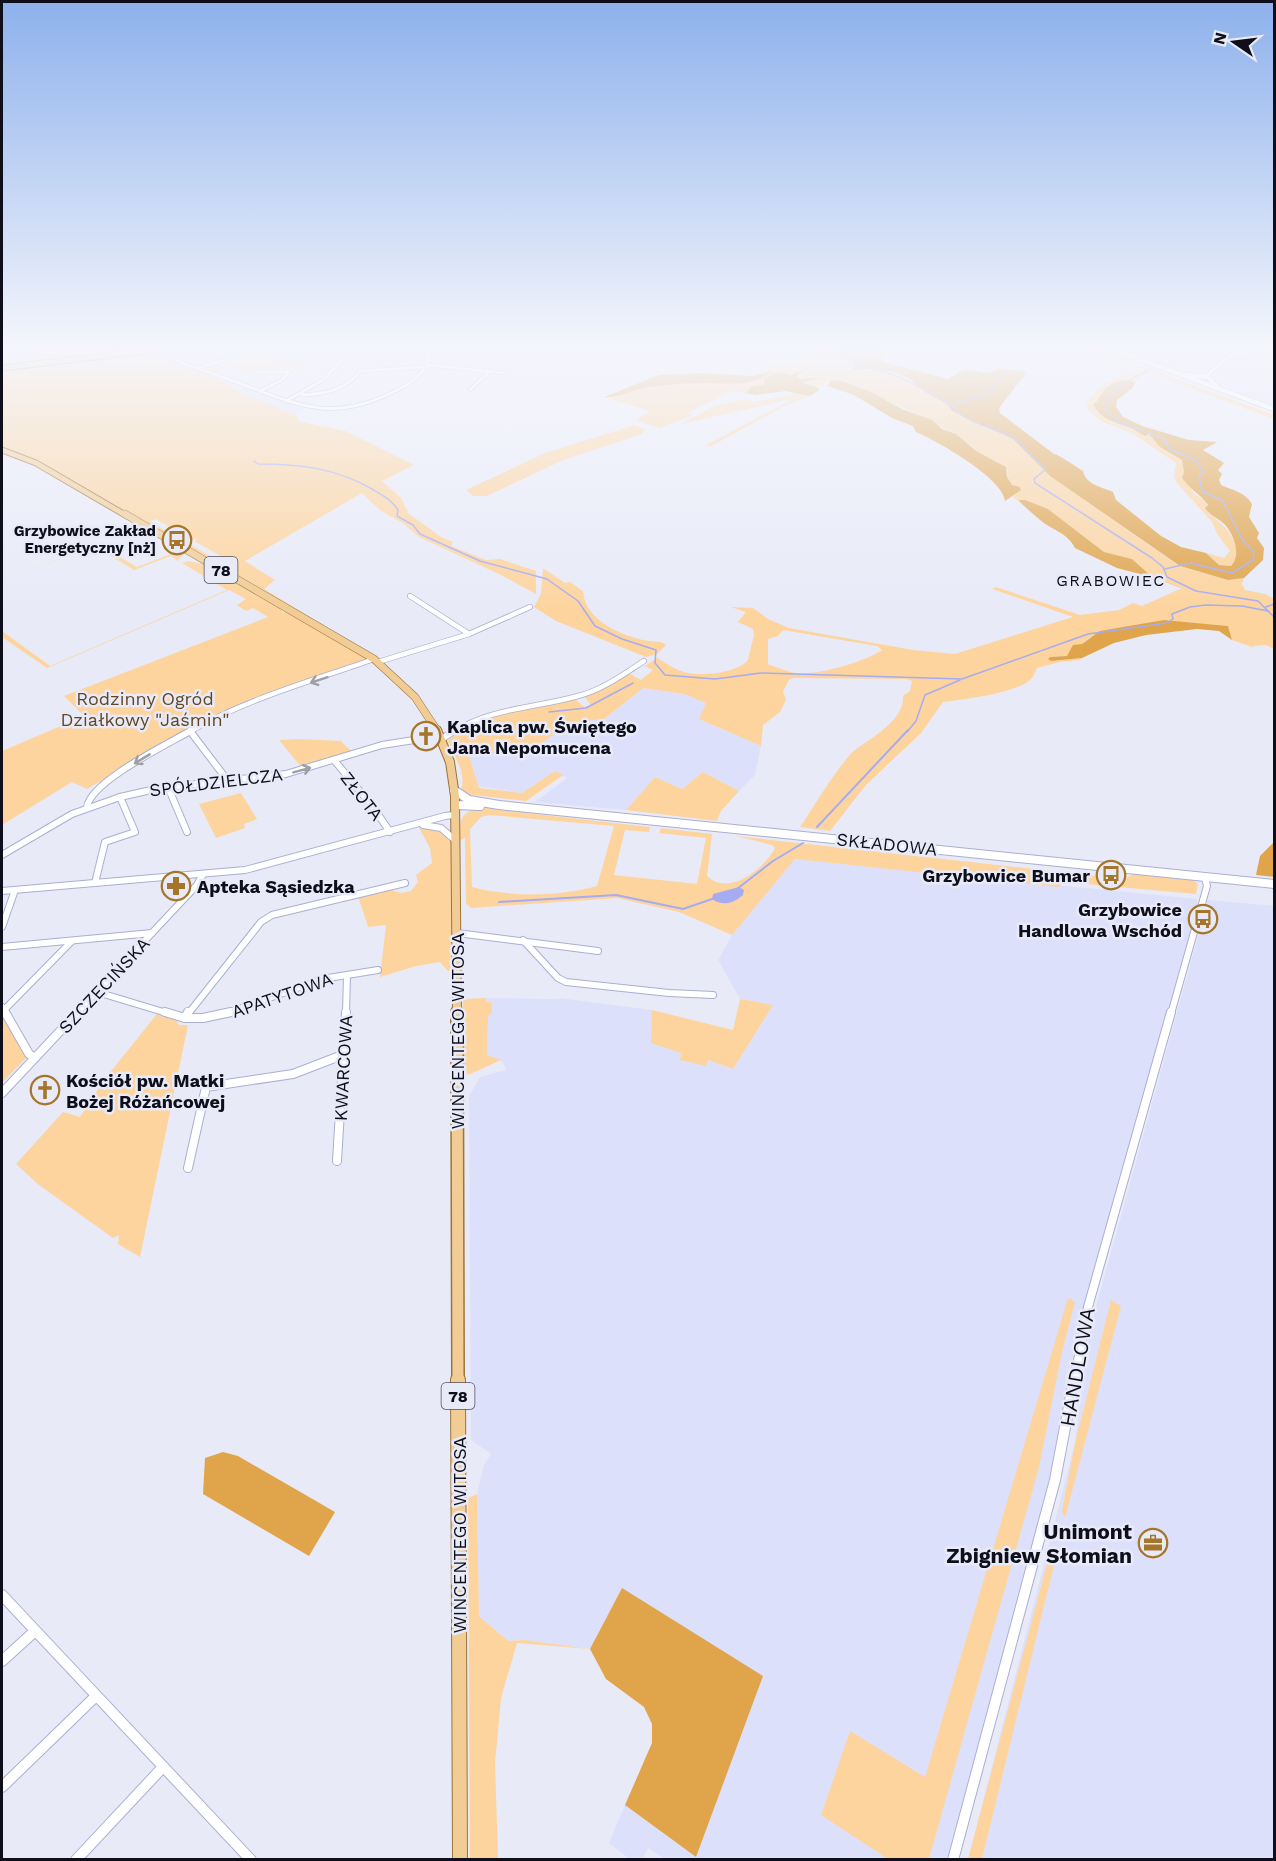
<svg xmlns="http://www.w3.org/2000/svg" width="1276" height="1861" font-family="'Work Sans',sans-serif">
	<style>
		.built { fill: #dde0fa }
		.green { fill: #fdd49e; fill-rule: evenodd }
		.forest { fill: #e0a44b }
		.water { fill: #a6acf2 }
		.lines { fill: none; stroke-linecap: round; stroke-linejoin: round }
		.stream-far1 { stroke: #a6acf2; stroke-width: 1.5 }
		.stream { stroke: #a6acf2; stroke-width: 2 }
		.minor-far4-casing { stroke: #aaafd1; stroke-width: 4.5 }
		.minor-far3-casing { stroke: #aaafd1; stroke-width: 6 }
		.minor-far2-casing { stroke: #aaafd1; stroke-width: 8 }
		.minor-far1-casing { stroke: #aaafd1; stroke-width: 10 }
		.minor-casing { stroke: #aaafd1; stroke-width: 12 }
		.tertiary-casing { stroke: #aaafd1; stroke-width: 6 }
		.secondary-casing { stroke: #aaafd1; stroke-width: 10 }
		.primary-far4-casing { stroke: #9c743c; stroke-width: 7 }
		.primary-far3-casing { stroke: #9c743c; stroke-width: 8 }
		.primary-far2-casing { stroke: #9c743c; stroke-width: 10 }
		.primary-far1-casing { stroke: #9c743c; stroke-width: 14 }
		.primary-casing { stroke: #9c743c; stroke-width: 16 }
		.minor-far4 { stroke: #fff; stroke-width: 3 }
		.minor-far3 { stroke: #fff; stroke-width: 4.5 }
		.minor-far2 { stroke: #fff; stroke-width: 6 }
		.minor-far1 { stroke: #fff; stroke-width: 8 }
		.minor { stroke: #fff; stroke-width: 10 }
		.tertiary { stroke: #fff; stroke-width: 4.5 }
		.secondary { stroke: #fff; stroke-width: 8 }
		.primary-far4 { stroke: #f1cc95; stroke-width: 5 }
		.primary-far3 { stroke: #f1cc95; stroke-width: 7 }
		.primary-far2 { stroke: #f1cc95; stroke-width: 8 }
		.primary-far1 { stroke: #f1cc95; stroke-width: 11 }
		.primary { stroke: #f1cc95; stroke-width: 14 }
		.oneway { stroke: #9f9fa4 }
		.labels { text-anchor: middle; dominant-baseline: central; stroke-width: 5; stroke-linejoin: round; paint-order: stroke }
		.far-poi-label { font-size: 15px; font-weight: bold; fill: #0e0f1b; stroke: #e8eaf8; text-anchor: end }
		.shield { fill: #e8eaf8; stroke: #4f515d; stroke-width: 1.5 }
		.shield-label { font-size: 16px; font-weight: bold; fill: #0e0f1b }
		.far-neighbourhood-label { font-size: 16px; letter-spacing: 1.5px; fill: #0e0f1b; stroke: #e8eaf8 }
		.park-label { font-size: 18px; fill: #604722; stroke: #e8eaf8 }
		.poi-label { font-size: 18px; font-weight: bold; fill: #0e0f1b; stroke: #e8eaf8; text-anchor: start }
		.street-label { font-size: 18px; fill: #0e0f1b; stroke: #e8eaf8 }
		.near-street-label { font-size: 21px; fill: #0e0f1b; stroke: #e8eaf8 }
		.near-poi-label { font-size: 21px; font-weight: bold; fill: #0e0f1b; stroke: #e8eaf8; text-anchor: end }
	</style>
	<rect width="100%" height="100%" fill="#e8eaf8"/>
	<!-- built -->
	<g class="built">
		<polygon points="21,350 33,350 44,360 11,363 2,356"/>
		<polygon points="294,350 348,350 333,369 304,370 306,362 275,363 278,351"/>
		<polygon points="429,350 474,350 486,353 485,357 474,369 431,364 432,359"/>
		<polygon points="1125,350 1274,350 1274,405 1219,384 1217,380 1187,373"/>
		<polygon points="425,356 422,366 382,367 377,363 377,359 384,357"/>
		<polygon points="225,380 301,408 305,409 297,416 244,394 222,381"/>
		<polygon points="643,688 684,694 707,703 699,719 761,746 755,775 739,791 703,772 682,789 655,777 626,810 535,802 567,778 555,771 523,793 476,786 476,777 467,753 510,753 540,745 567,723 604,719"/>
		<polygon points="795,859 1197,899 1197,908 1077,1333 1059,1436 1036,1535 947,1859 666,1860 648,1848 643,1859 631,1860 609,1843 625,1805 696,1857 622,1588 590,1649 525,1640 508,1641 479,1616 477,1494 484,1465 491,1454 471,1440 469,1096 480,1077 506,1070 502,1061 487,1055 488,1016 486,998 558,999 559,998 652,1010 652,1043 682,1053 680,1059 706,1065 707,1060 733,1069 773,1005 740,999 718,960 732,935"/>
		<polygon points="1208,900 1274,906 1274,1859 968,1860 1075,1443 1089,1332"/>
	</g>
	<!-- green -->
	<g class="green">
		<polygon points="33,350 141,350 46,361"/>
		<path d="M815,350h19l1,5 18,7 2,5 -3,4c19,-4 42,-2 59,10 6,4 12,10 19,14 8,5 18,7 23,16l60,28 37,37 129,90 49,14 16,-2 -2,6 3,6 20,4 9,5v50l-8,-4 -13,1 2,2 -23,-8 -4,-14 -64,-6 -75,18 -22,18 -17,1 2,4 30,-3 -3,2 -19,2 -23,6c-1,3 -4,10 -7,12 -14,13 -68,20 -87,22l-22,31 -55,52 -36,46 -30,-4c12,-17 40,-65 55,-77 16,-12 50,-30 48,-54l7,-5 2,-10 -5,-2 -114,-1 -4,2 -6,11 3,9 -6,12 -17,13 -2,21 -62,-27 7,-16 -22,-9 -41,-6 -39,31 -37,4 -27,22 -30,8h-42l11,35 43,5 33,-22 8,4 -37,26 -61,-7 -4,-4c6,-18 -7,-33 -13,-49 32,-32 85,-31 127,-42l9,8 7,-2 -7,-9 46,-22 11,6 12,-10 -8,-4 12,-8c9,5 20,13 31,15 16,3 49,0 60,-13l6,-25 -1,-6 -15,-7 8,-10 -15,-5 22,1 15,11 21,9 124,22 42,4 118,-37 -81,-28 4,-2 84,28 39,-5 14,-7 9,3 38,-17 5,1 -34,-14 -19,-17 -28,-7 -56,-43 -23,-9h-8l-4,-3 7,-10 -8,-2 -5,-8 1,-6 -6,-7 -26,-13 -20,-17 -22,-10 -3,-4 -89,-39 -11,-1 -13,8 -18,-6 25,-5 -24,2 -23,-7 -12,11 -14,3 -7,7 -14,-2 -43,22 5,2 -33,13 -24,-8 14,-9 -42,-13c12,-1 23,-9 35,-10 19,-3 37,-5 56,-5 28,-1 46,3 72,-10l-8,-1 7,-7 36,-4zM783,630l94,16 5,4c-18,12 -65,26 -87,23 -9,-2 -19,-6 -27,-9v-25l10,-3z"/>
		<path d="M1089,350h10l175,65v4l-126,-46 -13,9 -11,-2 -6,2 -7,40 25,8 4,4 9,-1 11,14 22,13 11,33c9,6 15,8 15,19 14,10 41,37 23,54l-12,-1 -13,-12 18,5 6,-7 -13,-17 -5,-12 -35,-39 -3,-6 2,-14 -44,-30 -30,-11 -15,-13v-7l16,-18 36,-15z"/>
		<polygon points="278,351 275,363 305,362 304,369 258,369 250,373 229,367 215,372 205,368 211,365 221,367"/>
		<polygon points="152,352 217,378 244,394 297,416 301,422 345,431 414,465 382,481 401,498 408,513 441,537 453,542 451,546 486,560 500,559 536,571 536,594 499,574 419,537 403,523 381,511 362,493 245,561 275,580 264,589 379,659 186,547 191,545 228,566 235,564 194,541 198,538 191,540 156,519 150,521 185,542 182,544 33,459 2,448 2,369"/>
		<polygon points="799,393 810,396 786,405 710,447 706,445 793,399 681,424 714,406 745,399 755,402"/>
		<polygon points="635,425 645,429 642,434 563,460 487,496 473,496 466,490 545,453"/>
		<polygon points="98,544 137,567 181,550 183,554 178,561 171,556 134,570 94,546 2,581"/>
		<polygon points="187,561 204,564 281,608 283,613 286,611 370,659 207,720 87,789 72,782 2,825 2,751 84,716 64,696 268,617 253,608 246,611 237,605 246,599 229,590 47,668 2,637 2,631 50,666 227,590 182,563"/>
		<path d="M543,568l22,15 5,-1 13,9c1,28 37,44 60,49 8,2 18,0 23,5l-9,9 -11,3 -90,-36 -22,-14 7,-13z"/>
		<polygon points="298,739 341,741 352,752 302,768 279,740"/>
		<polygon points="703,772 739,791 721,811 717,821 626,810 655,777 682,789"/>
		<polygon points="241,793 257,819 244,824 245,828 216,838 199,804"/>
		<path d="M482,808h25l143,15 2,2 -144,-14 142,16 -1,5 -24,-2 -11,45 83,9 9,-46 -47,-5 2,-5 51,6 -5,42c22,21 57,-7 68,-28l-3,-3 -36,-9 388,43 11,-6 58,7 5,4 -2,10 -132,-12 -6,5 -263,-28 -63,76 -53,-23 -62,-14 -146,10 -5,-4 -1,-66 -5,2c0,-21 -1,-28 22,-32zM489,815l125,11 -17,60c-39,11 -86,11 -125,1l-2,-58 11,-12z"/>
		<polygon points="419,828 440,832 453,844 453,970 448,971 440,962 416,966 380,977 386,925 368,927 358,896 386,888 401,893 411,891 418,882 416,875 432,863 430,848"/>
		<polygon points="486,998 486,1002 491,1002 492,1013 488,1016 487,1055 501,1060 468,1075 462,1071 463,999"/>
		<polygon points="740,999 773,1005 733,1069 708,1060 706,1066 680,1060 681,1053 651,1043 652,1010 733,1030"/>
		<polygon points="157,1014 176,1020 179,1025 188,1025 140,1257 118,1244 119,1235 113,1238 39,1185 16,1164 63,1112 80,1117 104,1080"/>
		<polygon points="2,1015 26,1058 2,1083"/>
		<polygon points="1068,1298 1075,1302 1062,1352 1039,1467 929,1859 888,1859 821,1815 850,1731 925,1777"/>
		<polygon points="1111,1300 1121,1306 1065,1518 1062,1511 1075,1443"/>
		<polygon points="477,1494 479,1616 508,1641 525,1640 590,1649 517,1643 501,1698 495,1763 498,1859 470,1859 468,1498"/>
		<polygon points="1051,1549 1057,1553 982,1859 968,1859"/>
	</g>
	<!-- forest -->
	<g class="forest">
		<path d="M834,350h51l-3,8 2,4 64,17 15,-9h6l19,3 11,-5 28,4 -28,36 1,5 54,41c4,0 24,14 29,17 3,14 19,16 30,21l3,8 45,36 20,11 25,6 13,12 12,1c10,-10 4,-28 -4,-39 -6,-8 -17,-11 -22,-19l3,-3c-8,-11 -17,-15 -26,-27l2,-6 -2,-12 -22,-13 -11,-13 -4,2c-5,-2 -8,-5 -12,-7 -17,-7 -31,-8 -40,-25 7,-3 5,-6 9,-11 7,-10 22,-16 33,-11l-2,6 -16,12 -1,7 7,10 19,9 47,14 28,2 -14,8 21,13 -6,7 4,4 -3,6 2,5c11,5 24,7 31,19l-3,13 10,16 -2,5 7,10 -1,12 -19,18 -16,2 -48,-14 -130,-90 -37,-37 -61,-28c-4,-9 -14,-11 -22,-16 -7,-4 -13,-10 -19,-15 -17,-11 -41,-13 -60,-9l4,-4 -2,-5 -18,-7z"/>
		<polygon points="804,370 796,376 801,379 827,377 802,382 818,388 819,390 810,396 785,391 755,395 745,393 752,386 765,384 763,379 778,372 791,375"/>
		<path d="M772,371c-19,18 -48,11 -72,12 -17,0 -34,2 -51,4 -15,2 -32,12 -45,10l55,-22 44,-2 48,3z"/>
		<path d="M831,380l11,1 27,10 33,18 30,11 10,9 14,5 20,17 30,16 1,10 5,8 8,2 1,3 -16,11c-2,-23 -68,-60 -89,-69l-3,-6 -21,-8 -38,-23 -27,-9z"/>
		<path d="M1018,500h7l23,9 56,43 28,7 19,17 38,15 -34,-13 -38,-10 -42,-20c-7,-15 -23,-18 -35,-28 -7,-6 -15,-13 -22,-20z"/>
		<polygon points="1164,620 1228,626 1232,640 1219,631 1197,629 1146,635 1114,643 1082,658 1051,661 1048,659 1050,657 1067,656 1073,645 1082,644 1100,631"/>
		<polygon points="1274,842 1274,877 1256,875 1260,856"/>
		<polygon points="223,1452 238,1456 335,1512 309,1556 203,1494 205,1458"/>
		<polygon points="622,1588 763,1676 696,1857 625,1805 652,1743 652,1724 644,1707 606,1679 590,1649"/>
	</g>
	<!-- water -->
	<path class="water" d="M739,887l5,3 -1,5c-9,8 -20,12 -31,4l1,-5z"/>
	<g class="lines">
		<!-- stream-far1 -->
		<g class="stream-far1">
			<path d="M847,350l17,12 -7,1 1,2c35,6 59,20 89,37 6,3 9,9 14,13 17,12 43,14 59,28 10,9 15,18 26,26l-12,10 1,4 117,75 11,9 4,10 29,14 62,10 16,16"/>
			<path d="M1150,369c-17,9 -42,19 -45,40l11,11 48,19 6,10 27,12 6,11 -4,6 4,14 20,9 19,38 12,13 -1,8 -21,13 -42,-10 -25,6"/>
			<polyline points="950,405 987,394 1004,374"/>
			<path d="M254,461l4,3c41,0 78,4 114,25 10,6 20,11 26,21l-1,6 16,9 7,9 60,27 67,18 31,22 17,25 27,13 34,11 -1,13 10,12 50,4 46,-6 201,6 126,-45 79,-11 6,-4 -1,-5 18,-7 16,-2 36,1 26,5"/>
			<polyline points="1266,607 1274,604"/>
			<polyline points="549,712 586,708 633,683"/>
			<polyline points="907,732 916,721 925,695 960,680"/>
		</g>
		<!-- stream -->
		<g class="stream">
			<polyline points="817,827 908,730"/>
			<polyline points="737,889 773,861 803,843"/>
			<polyline points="499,902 616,895 683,909 715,898"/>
		</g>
		<!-- minor-far4 casing -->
		<g class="minor-far4-casing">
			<g id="minor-far4">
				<path d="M153,350c23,13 48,19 72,28 69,24 103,49 174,11 13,-7 27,-16 30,-32l-4,-7"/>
				<polyline points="1236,351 1274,361"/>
				<polyline points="427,365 505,373"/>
				<polyline points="198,368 251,352 284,350"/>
				<polyline points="255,372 289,372 282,380 260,391"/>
				<polyline points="1199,376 1207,375 1238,350"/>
				<polyline points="470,390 490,371"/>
				<path d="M302,395c22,-1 45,-5 58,-24l66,-4"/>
				<polyline points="286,401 323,380 352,350"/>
			</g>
		</g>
		<!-- minor-far3 casing -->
		<g class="minor-far3-casing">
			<g id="minor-far3">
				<polyline points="410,596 469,634"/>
				<polyline points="378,662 469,634 530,607"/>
				<path d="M189,732c57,-33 123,-51 185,-73"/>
				<path d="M453,732c37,-24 83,-24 125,-36 24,-6 46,-22 66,-35"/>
			</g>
		</g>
		<!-- minor-far2 casing -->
		<g class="minor-far2-casing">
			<g id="minor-far2">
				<polyline points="190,731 225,777 225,782"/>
				<polyline points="442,739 455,730"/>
				<polyline points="334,760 373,807 390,832"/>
				<polyline points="168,787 187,832"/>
				<path d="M87,807c4,-26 81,-63 105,-77"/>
				<polyline points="423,825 441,828 455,840"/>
				<polyline points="2,855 72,814 120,797 160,788 286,774 382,745 440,736"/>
				<polyline points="95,883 105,842 135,832 120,797"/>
				<polyline points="2,891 245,870 445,816 453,815 455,818"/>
				<polyline points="2,927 15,890"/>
				<polyline points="457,933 598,951"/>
				<polyline points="523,940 558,978 566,982 669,993 713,995"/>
				<polyline points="2,947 152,933"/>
				<polyline points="97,992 170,1014"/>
				<polyline points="2,1007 6,1014"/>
				<polyline points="4,1010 71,942"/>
				<polyline points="76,1014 197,885 203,874"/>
				<polyline points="188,1014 261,922 272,915 405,883"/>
				<polyline points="225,1014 322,979 378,970"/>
				<polyline points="346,1014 347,975"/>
				<polyline points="1171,1014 1207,886 1205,877"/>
			</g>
		</g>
		<!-- minor-far1 casing -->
		<g class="minor-far1-casing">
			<g id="minor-far1">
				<polyline points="5,1012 29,1054 35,1058"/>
				<polyline points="165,1012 185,1018 188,1012"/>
				<polyline points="185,1018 203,1018 231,1012"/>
				<polyline points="2,1093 78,1012"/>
				<polyline points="337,1161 346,1012"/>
				<polyline points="188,1168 206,1087 293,1074 345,1054"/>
				<polyline points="1074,1382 1088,1307 1171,1012"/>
			</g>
		</g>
		<!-- minor casing -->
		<g class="minor-casing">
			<g id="minor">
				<polyline points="2,1595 251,1860"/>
				<polyline points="2,1661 35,1631"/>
				<polyline points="2,1787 96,1696"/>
				<polyline points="76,1860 163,1767"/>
				<polyline points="953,1860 1055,1480 1074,1380"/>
			</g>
		</g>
		<!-- tertiary casing -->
		<g class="tertiary-casing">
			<g id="tertiary">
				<polyline points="1114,350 1274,409"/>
				<polyline points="1186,375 1208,377 1216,386"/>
			</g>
		</g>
		<!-- secondary casing -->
		<g class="secondary-casing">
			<g id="secondary">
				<polyline points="454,790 469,800 499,805 1274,884"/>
				<polyline points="455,805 480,806"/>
			</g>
		</g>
		<!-- primary-far4 casing -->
		<g class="primary-far4-casing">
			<g id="primary-far4">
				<polyline points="2,368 154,350"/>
				<polyline points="2,450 36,463 127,516"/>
			</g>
		</g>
		<!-- primary-far3 casing -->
		<g class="primary-far3-casing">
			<polyline id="primary-far3" points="125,514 374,659 415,697 438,732"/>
		</g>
		<!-- primary-far2 casing -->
		<g class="primary-far2-casing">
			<polyline id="primary-far2" points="437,730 450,762 455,796 457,1014"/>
		</g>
		<!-- primary-far1 casing -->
		<g class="primary-far1-casing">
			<polyline id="primary-far1" points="457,1012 458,1382"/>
		</g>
		<!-- primary casing -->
		<g class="primary-casing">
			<polyline id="primary" points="458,1380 460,1860"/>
		</g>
		<!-- minor-far4 -->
		<use href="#minor-far4" class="minor-far4"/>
		<!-- minor-far3 -->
		<use href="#minor-far3" class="minor-far3"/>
		<!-- minor-far2 -->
		<use href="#minor-far2" class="minor-far2"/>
		<!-- minor-far1 -->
		<use href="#minor-far1" class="minor-far1"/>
		<!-- minor -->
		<use href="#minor" class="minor"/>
		<!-- tertiary -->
		<use href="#tertiary" class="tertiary"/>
		<!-- secondary -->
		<use href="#secondary" class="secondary"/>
		<!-- primary-far4 -->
		<use href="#primary-far4" class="primary-far4"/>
		<!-- primary-far3 -->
		<use href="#primary-far3" class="primary-far3"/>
		<!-- primary-far2 -->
		<use href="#primary-far2" class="primary-far2"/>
		<!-- primary-far1 -->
		<use href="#primary-far1" class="primary-far1"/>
		<!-- primary -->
		<use href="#primary" class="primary"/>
	</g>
	<!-- one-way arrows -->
	<defs><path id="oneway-shaft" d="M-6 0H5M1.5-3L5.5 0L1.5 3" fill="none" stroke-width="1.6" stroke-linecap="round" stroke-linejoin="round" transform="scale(1.5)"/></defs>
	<g class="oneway">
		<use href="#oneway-shaft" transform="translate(319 680) rotate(162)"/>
		<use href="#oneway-shaft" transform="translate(142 759) rotate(149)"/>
		<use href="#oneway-shaft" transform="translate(302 770) rotate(-15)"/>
	</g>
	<!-- sky -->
	<linearGradient id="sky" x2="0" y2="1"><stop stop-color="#8db1ec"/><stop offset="0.57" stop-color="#f5f6fc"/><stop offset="1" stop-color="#f5f6fc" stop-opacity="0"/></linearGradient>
	<rect width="1276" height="610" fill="url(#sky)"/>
	<!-- icons -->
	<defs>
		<g id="bus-ring" transform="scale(1.5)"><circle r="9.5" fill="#e8eaf8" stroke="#a5752a" stroke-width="1.5"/><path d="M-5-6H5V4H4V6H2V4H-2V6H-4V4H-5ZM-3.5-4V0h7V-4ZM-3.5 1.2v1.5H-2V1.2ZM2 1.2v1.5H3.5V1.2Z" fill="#a5752a"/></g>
		<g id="church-ring" transform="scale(1.5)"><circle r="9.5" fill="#e8eaf8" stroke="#a5752a" stroke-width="1.5"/><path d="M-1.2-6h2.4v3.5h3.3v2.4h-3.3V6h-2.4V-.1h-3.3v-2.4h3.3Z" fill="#a5752a"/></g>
		<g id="pharmacy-ring" transform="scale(1.5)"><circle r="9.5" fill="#e8eaf8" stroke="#a5752a" stroke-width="1.5"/><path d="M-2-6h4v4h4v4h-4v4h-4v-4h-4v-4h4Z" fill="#a5752a"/></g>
		<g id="office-ring" transform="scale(1.5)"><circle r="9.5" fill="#e8eaf8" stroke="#a5752a" stroke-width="1.5"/><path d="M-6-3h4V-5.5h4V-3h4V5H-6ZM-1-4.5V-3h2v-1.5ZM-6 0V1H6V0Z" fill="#a5752a"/></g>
	</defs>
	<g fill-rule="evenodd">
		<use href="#bus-ring" x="177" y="540"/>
		<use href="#church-ring" x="426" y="736"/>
		<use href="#bus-ring" x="1111" y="875"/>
		<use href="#pharmacy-ring" x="176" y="886"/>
		<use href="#bus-ring" x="1203" y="919"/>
		<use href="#church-ring" x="45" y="1090"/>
		<use href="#office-ring" x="1153" y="1543"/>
	</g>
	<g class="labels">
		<!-- far-poi labels -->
		<g class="far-poi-label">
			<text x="156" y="531">Grzybowice Zakład<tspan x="156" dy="17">Energetyczny [nż]</tspan></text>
		</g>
		<!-- shield labels -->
		<g class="shield">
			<rect x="204.5" y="557" width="33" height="26" rx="4.5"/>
			<rect x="441.5" y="1383" width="33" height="26" rx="4.5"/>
		</g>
		<g class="shield-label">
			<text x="221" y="570">78</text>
			<text x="458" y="1396">78</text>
		</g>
		<!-- far-neighbourhood labels -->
		<g class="far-neighbourhood-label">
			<text x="1111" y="580">GRABOWIEC</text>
		</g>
		<!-- park labels -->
		<g class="park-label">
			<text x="145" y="698">Rodzinny Ogród<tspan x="145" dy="21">Działkowy "Jaśmin"</tspan></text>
		</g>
		<!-- poi labels -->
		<g class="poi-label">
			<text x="447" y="726">Kaplica pw. Świętego<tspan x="447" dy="21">Jana Nepomucena</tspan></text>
			<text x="1090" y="875" text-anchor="end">Grzybowice Bumar</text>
			<text x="197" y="886">Apteka Sąsiedzka</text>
			<text x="1182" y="909" text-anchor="end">Grzybowice<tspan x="1182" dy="21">Handlowa Wschód</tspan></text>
			<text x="66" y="1080">Kościół pw. Matki<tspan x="66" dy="21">Bożej Różańcowej</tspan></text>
		</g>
		<!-- street labels -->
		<g class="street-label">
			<text transform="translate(216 782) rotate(-7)">SPÓŁDZIELCZA</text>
			<text transform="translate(362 796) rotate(52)">ZŁOTA</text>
			<text transform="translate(887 844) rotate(6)">SKŁADOWA</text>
			<text transform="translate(104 985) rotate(-47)">SZCZECIŃSKA</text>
			<text transform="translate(282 995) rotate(-19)">APATYTOWA</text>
			<text transform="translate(457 1031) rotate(-90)">WINCENTEGO WITOSA</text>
			<text transform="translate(343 1068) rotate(-87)">KWARCOWA</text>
			<text transform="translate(459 1535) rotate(-90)">WINCENTEGO WITOSA</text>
		</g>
		<!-- near-street labels -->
		<g class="near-street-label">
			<text transform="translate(1077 1367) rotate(-80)">HANDLOWA</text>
		</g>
		<!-- near-poi labels -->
		<g class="near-poi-label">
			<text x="1132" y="1531">Unimont<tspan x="1132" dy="24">Zbigniew Słomian</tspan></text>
		</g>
	</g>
	<!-- border -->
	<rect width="1276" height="1861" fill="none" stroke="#0e0f1b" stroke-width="6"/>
	<!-- north arrow -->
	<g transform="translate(1234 42) rotate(284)" stroke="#e8eaf8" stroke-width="4.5" paint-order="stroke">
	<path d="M0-4.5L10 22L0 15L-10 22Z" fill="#0e0f1b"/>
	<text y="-9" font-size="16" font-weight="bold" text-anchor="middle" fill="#0e0f1b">N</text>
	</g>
</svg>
